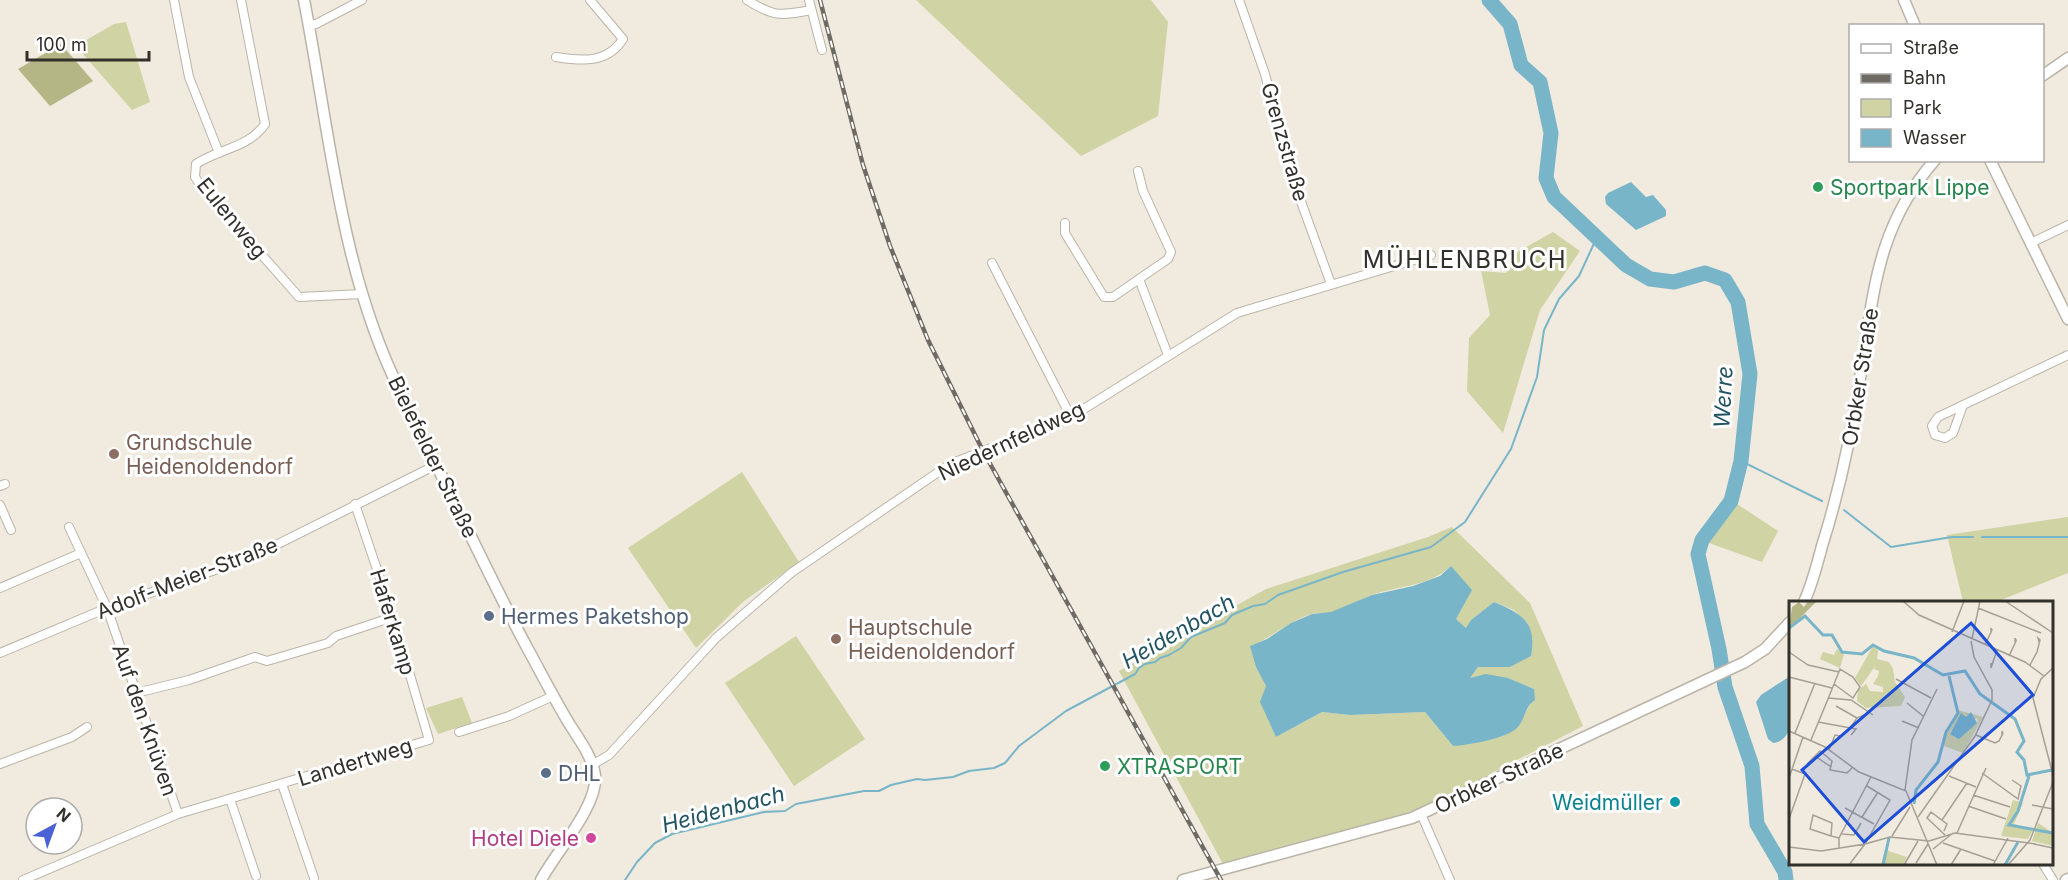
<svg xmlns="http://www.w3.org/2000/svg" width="2068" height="880" font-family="Inter,sans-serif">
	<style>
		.green { fill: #d0d3a3; fill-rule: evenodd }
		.forest { fill: #b4b785 }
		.water { fill: #79b5c8 }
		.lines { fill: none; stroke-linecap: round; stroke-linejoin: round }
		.stream { stroke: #79b5c8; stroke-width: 2 }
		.river { stroke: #79b5c8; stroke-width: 15 }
		.street-casing { stroke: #bab4a8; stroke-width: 10 }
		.secondary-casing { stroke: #bab4a8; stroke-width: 13 }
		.street { stroke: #fff; stroke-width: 8 }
		.secondary { stroke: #fff; stroke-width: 10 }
		.rail-casing { stroke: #6f6b64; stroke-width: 4.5 }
		.rail { stroke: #fff; stroke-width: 2; stroke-dasharray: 7; stroke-linecap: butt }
		.leisure-dot { fill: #2e9e5b; stroke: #fff; stroke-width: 2 }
		.education-dot { fill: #8d6e63; stroke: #fff; stroke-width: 2 }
		.service-dot { fill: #5c6f8a; stroke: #fff; stroke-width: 2 }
		.culture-dot { fill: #0f9aa8; stroke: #fff; stroke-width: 2 }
		.hotel-dot { fill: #d1479c; stroke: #fff; stroke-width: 2 }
		.labels { text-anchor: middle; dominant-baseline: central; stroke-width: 6; stroke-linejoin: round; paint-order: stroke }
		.street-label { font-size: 21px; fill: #32302b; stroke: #fff }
		.leisure-label { font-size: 21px; fill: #27864d; stroke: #fff; text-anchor: start }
		.education-label { font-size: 21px; fill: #785e54; stroke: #fff; text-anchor: start }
		.service-label { font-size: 21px; fill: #4e5e75; stroke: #fff; text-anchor: start }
		.culture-label { font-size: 21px; fill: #0d838f; stroke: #fff; text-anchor: end }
		.hotel-label { font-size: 21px; fill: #b23c85; stroke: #fff; text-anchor: end }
		.water-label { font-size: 22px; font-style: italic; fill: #225463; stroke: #fff }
		.quarter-label { font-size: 24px; letter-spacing: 1.5px; fill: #32302b; stroke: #fff }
		.inset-river { fill: none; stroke: #79b5c8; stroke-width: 3 }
		.inset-road { fill: none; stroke: #a5a096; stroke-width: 1.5 }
		.view { fill: #1d4ed8; fill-opacity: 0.15; stroke: #1d4ed8; stroke-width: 3 }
		.inset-edge { fill: none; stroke: #32302b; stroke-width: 3 }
	</style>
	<rect width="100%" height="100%" fill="#f1eade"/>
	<!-- green -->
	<g class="green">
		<polygon points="916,0 1151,0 1168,22 1158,116 1081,156"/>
		<polygon points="126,22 150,102 132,110 76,46 114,24"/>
		<polygon points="1553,232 1580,251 1540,310 1503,433 1467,391 1469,338 1490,315 1481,271 1506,273 1514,254"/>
		<polygon points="742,472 799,562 744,601 696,648 628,548"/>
		<polygon points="1737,504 1778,531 1762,562 1709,543"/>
		<polygon points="2068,517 2068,573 1996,602 1963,602 1947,535"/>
		<path d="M1452,527l78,76 53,123 -163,84 -197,54 -104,-193 147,-82 162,-52zM1451,566l5,53 11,10 4,-9 23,-18 20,8 14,14 -50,43 -9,12 39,-1 26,11 -3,14 -14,25 -64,18 -28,-34 -75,3 -28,-3 -46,25 -15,-35 5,-16 -15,-40c20,-8 41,-27 61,-32 6,-2 13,0 19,-2 13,-3 26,-11 38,-16 29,-11 58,-8 82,-30z"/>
		<polygon points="796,636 865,739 794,786 725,683"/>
		<polygon points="462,697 472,723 438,734 426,708"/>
	</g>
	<!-- forest -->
	<polygon class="forest" points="61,44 93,81 50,106 18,69"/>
	<!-- water -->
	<g class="water">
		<polygon points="1631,182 1646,197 1653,195 1666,210 1666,216 1636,230 1606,204 1605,197 1608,193"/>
		<path d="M1451,566l21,24 -16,29 10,9 5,-8 23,-18c29,12 43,21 37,54l-21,11h-32l-8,11 16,-4 22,4 26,11 1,11c-10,6 -10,20 -18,28 -12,11 -48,17 -64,18l-28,-34 -75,3 -28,-3 -46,25 -16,-35 6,-16 -10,-19 -6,-21 17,-7 24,-16 21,-9 19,-2 41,-17 41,-9 27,-10z"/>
		<path d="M1787,678l3,2c1,18 9,60 -17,63l-5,-4 -12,-37 5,-7z"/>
	</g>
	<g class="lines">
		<!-- stream -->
		<g class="stream">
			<polyline points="1741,461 1822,501"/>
			<polyline points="1844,510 1891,547 1952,537 1973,537"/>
			<polyline points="1982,537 2068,537"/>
			<polyline points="625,880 637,862 655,843 672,834 764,812 785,811 796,804 864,791 879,791 891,785 917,779 925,780 953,777 969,771 994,768 1005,763 1019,746 1066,711 1135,674 1139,668 1145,664 1155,662 1160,658 1169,655 1181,648 1191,637 1225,623 1232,615 1253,606 1265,604 1278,595 1343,572 1431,547 1465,522 1511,449 1537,377 1544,330 1559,299 1579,276 1597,237"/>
		</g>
		<!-- river -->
		<polyline class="river" points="1489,0 1510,24 1521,65 1540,82 1551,133 1546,178 1554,197 1626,265 1650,279 1674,282 1705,273 1725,280 1738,302 1750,374 1741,461 1731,501 1702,540 1698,554 1719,649 1725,687 1752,766 1757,824 1785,872 1786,880"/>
		<!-- street casing -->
		<g class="street-casing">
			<g id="street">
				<polyline points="174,0 189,77 219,153"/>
				<path d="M241,0l24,124c-16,24 -47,25 -69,40l-1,13 6,9 98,111 63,-3"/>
				<path d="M747,0c27,17 33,16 64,10"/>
				<polyline points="809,0 822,50"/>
				<polyline points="1239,0 1265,74 1292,177 1331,284"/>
				<polyline points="309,25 316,24 362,0"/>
				<path d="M556,57c25,4 51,7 67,-18l-33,-39"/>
				<polyline points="1138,171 1143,191 1171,252 1168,259 1139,279 1168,355"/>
				<polyline points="1065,223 1065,233 1104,297 1113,297 1139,279"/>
				<polyline points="2031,243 2068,225"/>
				<polyline points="992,263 1071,417"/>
				<polyline points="1963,405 1953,433 1945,438 1935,435 1932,426 1938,417 2068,355"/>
				<polyline points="0,486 5,484"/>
				<polyline points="0,505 11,530"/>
				<polyline points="69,527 107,608 178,814"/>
				<polyline points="0,588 81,553"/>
				<polyline points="0,653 107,608 252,557 436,465"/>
				<polyline points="136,693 189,680 255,657 267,661 328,643 336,636 393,617"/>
				<polyline points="459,732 509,716 553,696"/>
				<polyline points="0,764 72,737 87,727"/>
				<polyline points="592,765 609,755 716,638 791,573 950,464 1071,417 1237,313 1431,255"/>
				<polyline points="282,784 314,878"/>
				<polyline points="230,799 256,876"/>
				<polyline points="1421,814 1450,880"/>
				<polyline points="2043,864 2053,880"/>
				<polyline points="23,880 178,814 429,740 393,617 355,504"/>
			</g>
		</g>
		<!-- secondary casing -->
		<g class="secondary-casing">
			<g id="secondary">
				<path d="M304,0c26,132 36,273 98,395 43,85 82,173 128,258 12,22 24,45 37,67 10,17 25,35 28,55 4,30 -40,78 -54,105"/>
				<polyline points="1904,0 1915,26"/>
				<polyline points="2042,76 2068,58"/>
				<polyline points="1990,160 2068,319"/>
				<path d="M1804,602c8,-17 13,-37 18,-56 18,-57 30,-114 39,-174 13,-81 16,-146 74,-212"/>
				<polyline points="1183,880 1412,818 1745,662 1765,649 1790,622"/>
				<polyline points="2066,880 2068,879"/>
			</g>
		</g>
		<!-- street -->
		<use href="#street" class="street"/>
		<!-- secondary -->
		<use href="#secondary" class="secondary"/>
		<!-- rail casing -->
		<g class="rail-casing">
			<polyline id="rail" points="820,0 863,165 890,246 928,340 983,451 1221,880"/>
		</g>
		<!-- rail -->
		<use href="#rail" class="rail"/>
	</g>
	<!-- markers -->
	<g class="leisure-dot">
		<circle cx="1818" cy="187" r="6"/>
		<circle cx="1105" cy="766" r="6"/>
	</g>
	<g class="education-dot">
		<circle cx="114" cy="454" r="6"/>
		<circle cx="836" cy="639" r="6"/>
	</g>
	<g class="service-dot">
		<circle cx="489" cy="616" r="6"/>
		<circle cx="546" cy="773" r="6"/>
	</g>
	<circle class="culture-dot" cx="1675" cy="802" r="6"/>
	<circle class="hotel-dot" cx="591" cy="838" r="6"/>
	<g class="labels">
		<!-- street labels -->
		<g class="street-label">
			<text transform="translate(1285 142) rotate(74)">Grenzstraße</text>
			<text transform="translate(232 218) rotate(51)">Eulenweg</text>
			<text transform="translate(1860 377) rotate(-81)">Orbker Straße</text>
			<text transform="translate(1011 441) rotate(-25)">Niedernfeldweg</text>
			<text transform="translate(433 457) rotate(64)">Bielefelder Straße</text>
			<text transform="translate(187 578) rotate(-21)">Adolf-Meier-Straße</text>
			<text transform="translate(393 622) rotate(73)">Haferkamp</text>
			<text transform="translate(145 720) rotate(71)">Auf den Knüven</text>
			<text transform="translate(355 762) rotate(-17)">Landertweg</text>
			<text transform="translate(1499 778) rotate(-25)">Orbker Straße</text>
		</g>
		<!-- leisure labels -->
		<g class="leisure-label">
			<text x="1830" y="187">Sportpark Lippe</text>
			<text x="1117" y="766">XTRASPORT</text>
		</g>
		<!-- education labels -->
		<g class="education-label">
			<text x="126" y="442">Grundschule<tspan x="126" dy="24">Heidenoldendorf</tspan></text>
			<text x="848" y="627">Hauptschule<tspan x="848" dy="24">Heidenoldendorf</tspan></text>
		</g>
		<!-- service labels -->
		<g class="service-label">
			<text x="501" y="616">Hermes Paketshop</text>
			<text x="558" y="773">DHL</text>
		</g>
		<!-- culture labels -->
		<g class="culture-label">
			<text x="1663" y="802">Weidmüller</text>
		</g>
		<!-- hotel labels -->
		<g class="hotel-label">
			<text x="579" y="838">Hotel Diele</text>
		</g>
		<!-- water labels -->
		<g class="water-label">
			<text transform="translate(1723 397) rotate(-87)">Werre</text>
			<text transform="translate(1178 631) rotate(-30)">Heidenbach</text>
			<text transform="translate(723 809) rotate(-15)">Heidenbach</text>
		</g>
		<!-- quarter labels -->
		<g class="quarter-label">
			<text x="1465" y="259">MÜHLENBRUCH</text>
		</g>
	</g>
	<!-- overview -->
	<g transform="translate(1789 601)">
		<rect width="264" height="264" fill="#f1eade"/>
		<path d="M84,45l5,4 -1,9 12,3 4,7 2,13 10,15 -4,9 -35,2 -9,-7 1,-11 8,-6 4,7 13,1v-5l-10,-3 5,-8 1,-5 -5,-2 2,-4 -15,21 -6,-8zM48,48l7,5 -4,14 -20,-9 3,-7 11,3zM169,109l25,7 -20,36 -22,-8zM172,114l9,6 7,-3 1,4 -23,16 -5,-5zM224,199l10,3 -9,21 19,6 -5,9 -27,-3zM249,222l15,10v13l-21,-5zM96,249l22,7 -4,8h-22z" fill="#d0d3a3" fill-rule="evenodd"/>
		<path d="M19,0h9l-28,28 3,-22 7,-5 5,5z" fill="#b4b785"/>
		<path d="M182,111l6,11 -18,16 -4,-2 -5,-3 11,-21 5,4z" fill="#79b5c8"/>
		<path class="inset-river" d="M0,27l16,-12 18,19h9l10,17 20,2 11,-9 11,6 30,7 29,17 22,-4 15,23 35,25 9,22 -7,11 7,8 3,15 25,-5M240,175l-11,35 -9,14 44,8M125,203l2,-14 22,-28 8,-30 12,-19 -9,-37M94,264l6,-27M216,264l13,-23"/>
		<path class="inset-road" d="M114,0l16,14 106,47 19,14M216,0l48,32M189,7l63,25M163,31l12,-31M183,38l8,-38M196,44l7,-15 -1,-2v4M0,51l19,13 31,7M220,55l7,-15v-1l-1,-2v4M202,62v5l6,-18M241,64l7,-13 3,-12 -2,-2 1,4M264,67l-12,11 -8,19 20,77M0,76l43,11M107,78l35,19M39,97l23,2 22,15M118,102l16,13M47,105l21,12M113,120l17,7M29,121l38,7 -5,6M61,127l7,-10 12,-5M0,130l36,16 34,25 47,19 31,74M6,132l20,-50M187,134l19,8 4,-2 4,-8 -1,-2v5M22,139l17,-41 12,-30 13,8 7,10 -7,11 -19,-14M40,149l6,-15 5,1M26,155l16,11M18,163l13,-13 12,10 -2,9 17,3 5,-5M193,172l36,26 3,-13 -9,-6M160,175l27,11M0,177l14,-41M116,189l7,-50 25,-51M184,194l37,12M243,204l21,4M179,205l38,13M56,207l29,16M73,216l16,-25M129,216l57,-81 17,-36v-10l-18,-33 -3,-16M0,218l16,-45 -13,-5M153,219l25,-37M155,230l3,-7 -16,-12 -4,6 18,17M168,232l29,-65M53,233l12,1 7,-12M42,235l-21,-7 3,-14 19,8 -1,13 8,2M103,235l18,-29M140,240l26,-8 81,11M154,242l52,18M245,243l19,4M0,246l32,4 44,-7 25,-44 -23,-14M50,247v-10l32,-61M144,248l20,-16M127,262l12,-19M60,264l16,-21 25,-7 39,4M115,264l14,-24M162,264l10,-16M204,264l15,-27M219,264l22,-25 23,-58"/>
		<path class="view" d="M182,22l62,72 -169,147 -62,-72z"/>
		<rect width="264" height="264" class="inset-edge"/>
	</g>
	<!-- legend -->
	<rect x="1849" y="24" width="195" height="138" fill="#ffffff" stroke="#adacaa" stroke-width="1.5"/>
	<rect x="1861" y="44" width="30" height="9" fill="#ffffff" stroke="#adacaa" stroke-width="1.5"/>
	<text x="1903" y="54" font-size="18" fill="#32302b">Straße</text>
	<rect x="1861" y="74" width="30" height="9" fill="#6f6b64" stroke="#adacaa" stroke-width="1.5"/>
	<text x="1903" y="84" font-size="18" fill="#32302b">Bahn</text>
	<rect x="1861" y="99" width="30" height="18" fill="#d0d3a3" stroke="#adacaa" stroke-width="1.5"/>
	<text x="1903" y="114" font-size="18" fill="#32302b">Park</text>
	<rect x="1861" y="129" width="30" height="18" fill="#79b5c8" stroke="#adacaa" stroke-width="1.5"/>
	<text x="1903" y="144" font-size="18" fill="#32302b">Wasser</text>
	<!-- north arrow -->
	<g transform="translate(54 826) rotate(41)"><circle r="28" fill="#ffffff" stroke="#adacaa" stroke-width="1.5"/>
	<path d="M0-4.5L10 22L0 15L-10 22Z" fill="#4b61d6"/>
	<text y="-9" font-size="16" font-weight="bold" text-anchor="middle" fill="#32302b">N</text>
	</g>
	<!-- scale -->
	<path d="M27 51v9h122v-9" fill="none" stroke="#32302b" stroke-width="3"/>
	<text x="36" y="51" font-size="18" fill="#32302b" stroke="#ffffff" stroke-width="4.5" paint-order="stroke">100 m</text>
</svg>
